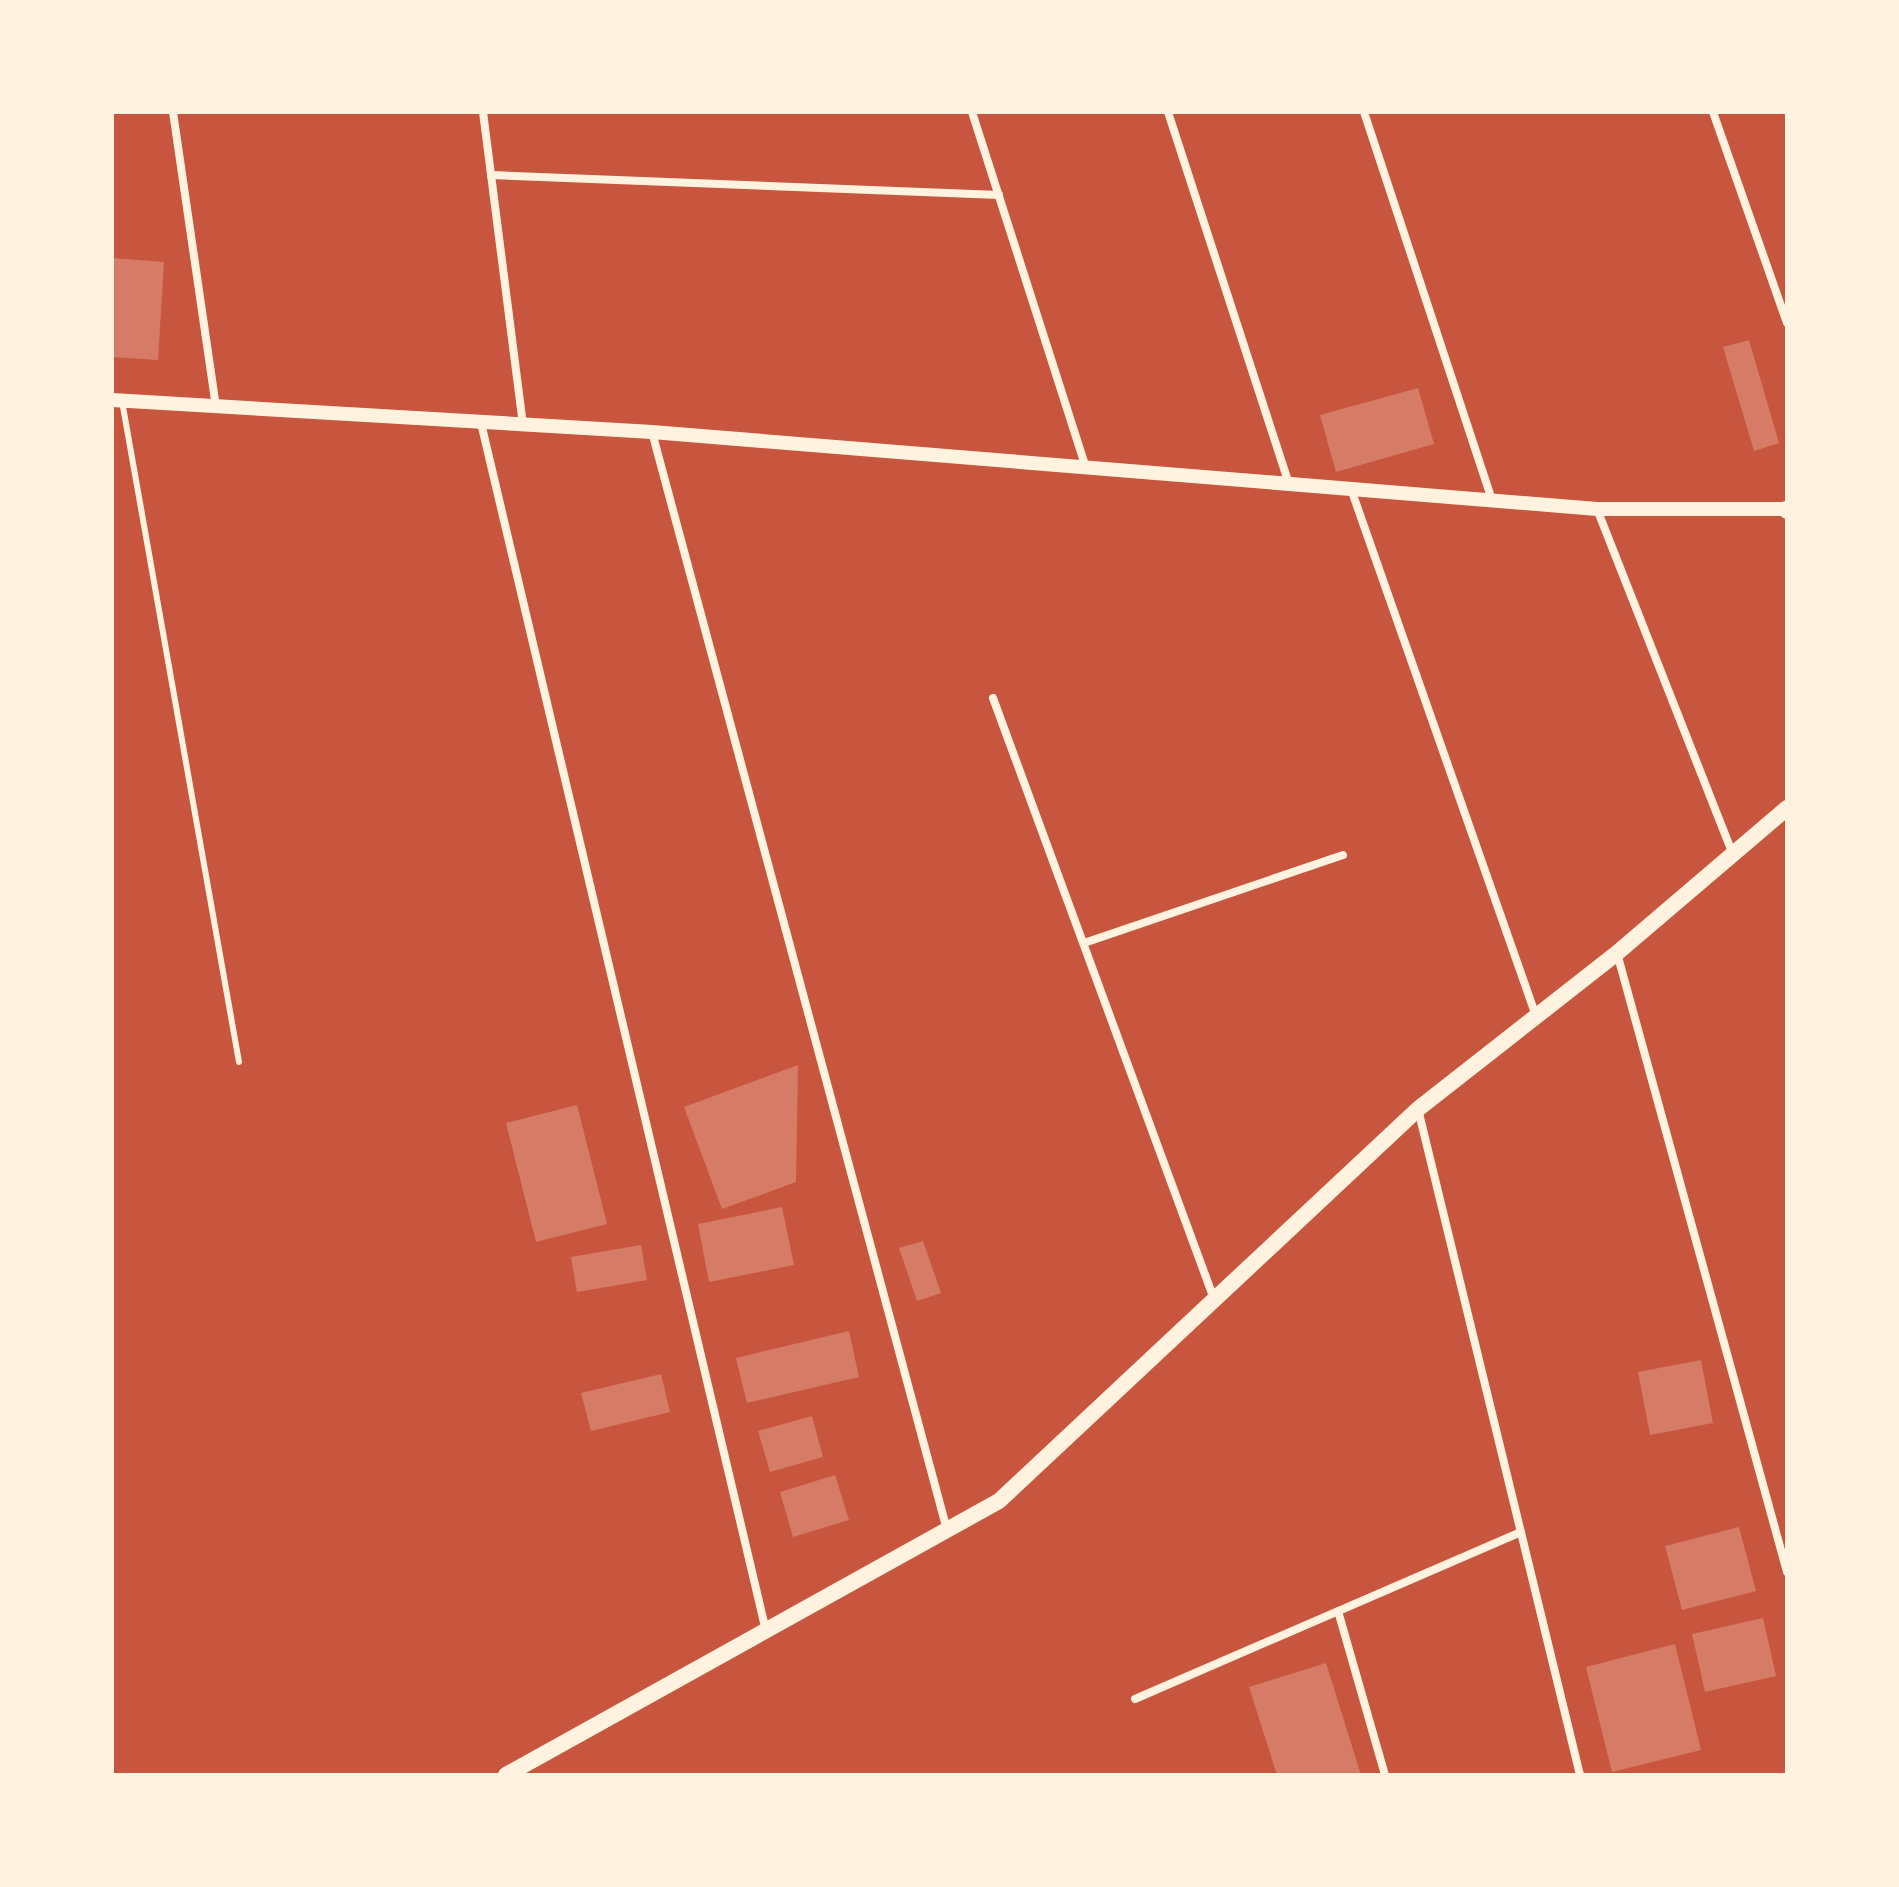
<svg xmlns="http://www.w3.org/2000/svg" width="1899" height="1887" font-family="'Sofia Sans Condensed',sans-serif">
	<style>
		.building { fill: #d67c66 }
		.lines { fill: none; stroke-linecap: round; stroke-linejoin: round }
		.service { stroke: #fff3e0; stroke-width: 6 }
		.minor { stroke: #fff3e0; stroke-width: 8 }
		.tertiary { stroke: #fff3e0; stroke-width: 14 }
		.secondary { stroke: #fff3e0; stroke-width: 16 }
	</style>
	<rect width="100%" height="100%" fill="#c8553d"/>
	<!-- building -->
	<g class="building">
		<polygon points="112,258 164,262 158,360 112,357"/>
		<polygon points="1749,340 1779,443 1754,451 1723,347"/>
		<polygon points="1418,388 1434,444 1336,472 1320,415"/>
		<polygon points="798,1065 796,1182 722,1209 684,1107"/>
		<polygon points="577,1105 607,1224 536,1242 506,1123"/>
		<polygon points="782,1207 794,1265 709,1282 698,1224"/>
		<polygon points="923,1241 941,1293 917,1301 899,1248"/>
		<polygon points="641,1245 647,1280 577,1292 571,1257"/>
		<polygon points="849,1331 859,1377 747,1403 736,1358"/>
		<polygon points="1701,1360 1713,1423 1650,1435 1638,1372"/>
		<polygon points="661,1374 670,1412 591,1431 581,1393"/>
		<polygon points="812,1416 823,1457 770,1472 758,1431"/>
		<polygon points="835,1475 849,1520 793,1537 780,1492"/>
		<polygon points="1739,1527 1756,1591 1682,1610 1665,1546"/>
		<polygon points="1763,1618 1776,1676 1705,1692 1692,1634"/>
		<polygon points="1675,1644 1701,1750 1612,1772 1586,1667"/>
		<polygon points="1326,1663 1361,1775 1277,1775 1249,1687"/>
	</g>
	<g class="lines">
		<!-- service -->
		<polyline class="service" points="122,401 239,1062"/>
		<!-- minor -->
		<g class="minor">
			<polyline points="173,112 216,407"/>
			<polyline points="483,112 523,425"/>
			<polyline points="972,112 1086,468"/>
			<polyline points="1168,112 1289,484"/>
			<polyline points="1364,112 1492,500"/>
			<polyline points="1713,112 1787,323"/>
			<polyline points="491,175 999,195"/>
			<polyline points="481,423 766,1631"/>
			<polyline points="652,432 947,1530"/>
			<polyline points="1351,489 1536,1016"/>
			<polyline points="1597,509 1732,852"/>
			<polyline points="993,698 1214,1299"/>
			<polyline points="1084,943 1343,855"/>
			<polyline points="1617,953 1787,1572"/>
			<polyline points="1418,1109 1580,1775"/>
			<polyline points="1338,1611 1385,1775"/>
			<polyline points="1135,1699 1521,1532"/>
		</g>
		<!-- tertiary -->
		<polyline class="tertiary" points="112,400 652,432 1597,509 1787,509"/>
		<!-- secondary -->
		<g class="secondary">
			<polyline points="1786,509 1787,511"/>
			<polyline points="506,1775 999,1501 1418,1109 1617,953 1787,808"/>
		</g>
	</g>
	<!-- border -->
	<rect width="1899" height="1887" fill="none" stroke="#fff3e0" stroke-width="228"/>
</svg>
